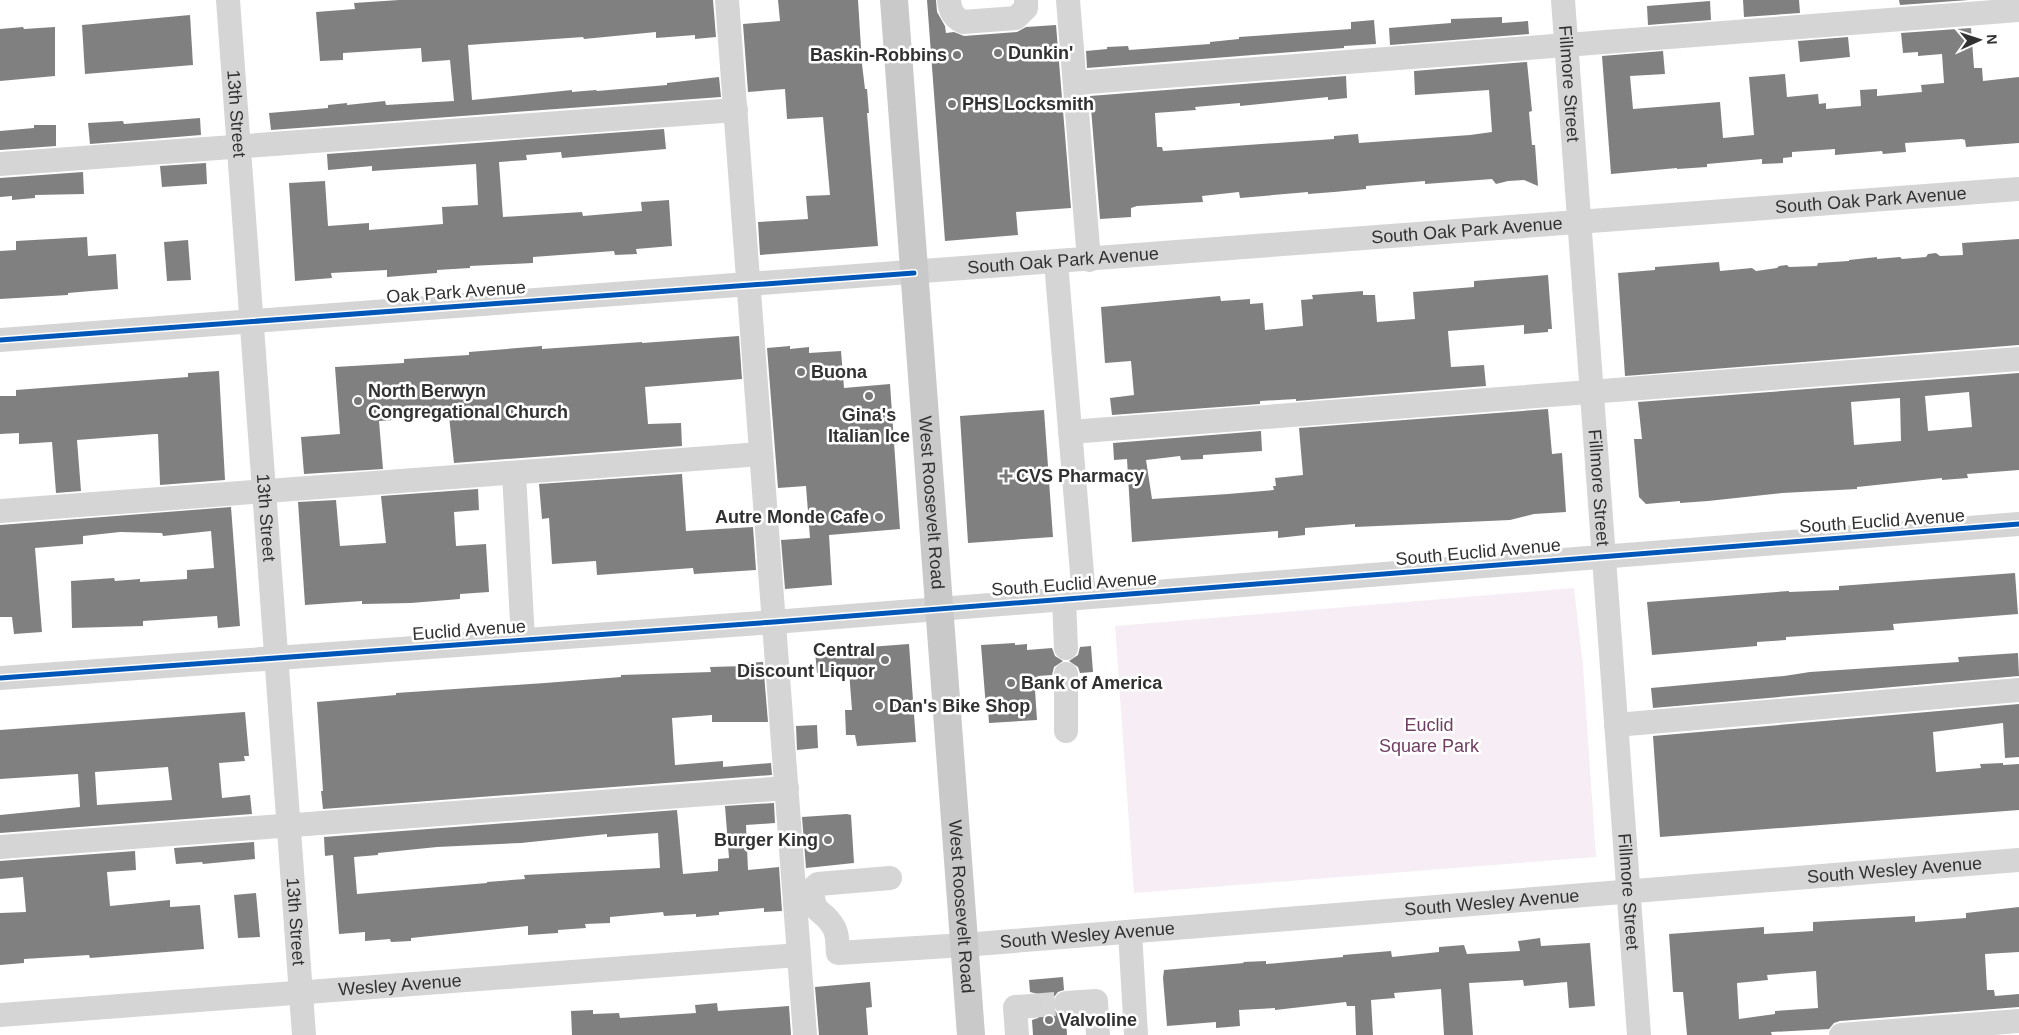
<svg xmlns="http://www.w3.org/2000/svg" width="2019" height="1035" font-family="Arial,sans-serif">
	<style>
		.green { fill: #f6eef4 }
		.building { fill: #808080; fill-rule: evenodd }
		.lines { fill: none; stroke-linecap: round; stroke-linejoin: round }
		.minor-tunnel { stroke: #d6d6d6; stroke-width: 24; stroke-dasharray: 24 12; stroke-linecap: butt }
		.minor { stroke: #d5d5d5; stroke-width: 24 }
		.major { stroke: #c9c9c9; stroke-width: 28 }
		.cycleway-casing { stroke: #fff; stroke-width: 8 }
		.cycleway { stroke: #0057b8; stroke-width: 5 }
		.poi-dot { fill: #797979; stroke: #fff; stroke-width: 2 }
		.labels { text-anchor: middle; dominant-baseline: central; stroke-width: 5; stroke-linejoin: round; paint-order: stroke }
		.poi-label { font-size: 18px; font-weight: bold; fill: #313131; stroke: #fff; text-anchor: start }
		.street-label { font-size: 18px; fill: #313131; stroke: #fff }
		.park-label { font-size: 18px; fill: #6e3d60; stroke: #fff }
	</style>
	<rect width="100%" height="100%" fill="#fff"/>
	<!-- green -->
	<polygon class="green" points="1574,588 1583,666 1596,857 1134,893 1115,626"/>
	<!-- building -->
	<g class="building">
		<polygon points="399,0 713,0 716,37 695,39 695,35 656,38 656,32 584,39 583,37 468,45 472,100 572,90 572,92 596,90 597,91 667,85 667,83 719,77 721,97 271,130 269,113 328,108 328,105 347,103 347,105 385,101 386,105 454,101 450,60 422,62 421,48 343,53 343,60 320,61 316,12 355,9 354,3"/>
		<polygon points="778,0 858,0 862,64 865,89 867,89 869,113 867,113 878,246 760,255 758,222 808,219 806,196 830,195 823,117 787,119 785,89 748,92 743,24 780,21"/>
		<polygon points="927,0 936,0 937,12 945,26 946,33 954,32 964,36 1017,32 1026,27 1056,25 1071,208 1016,212 1018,235 945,241"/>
		<polygon points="1743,0 1799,0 1800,13 1744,17"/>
		<polygon points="1899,0 1969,0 1900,5"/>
		<polygon points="1710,1 1711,20 1648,25 1647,6"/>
		<polygon points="190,15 193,65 85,74 82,25"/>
		<polygon points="1502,17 1502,23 1528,21 1529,34 1390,45 1389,28 1451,23 1451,19"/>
		<polygon points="1374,20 1376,44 1344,46 1344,48 1087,68 1086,51 1107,49 1107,47 1128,46 1129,50 1210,44 1210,42 1239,39 1239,37 1351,29 1351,22"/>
		<polygon points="23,27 24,29 55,27 55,76 0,81 0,29"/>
		<polygon points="1971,28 1974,68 1982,68 1983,81 2019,77 2019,143 1966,147 1965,140 1962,139 1905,143 1906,152 1883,154 1882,151 1835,155 1835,149 1792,152 1792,157 1783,158 1783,163 1762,164 1762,159 1707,164 1707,167 1677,169 1677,168 1611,174 1602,56 1663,51 1665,74 1630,76 1633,109 1720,102 1723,138 1754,135 1749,77 1785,74 1787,97 1818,94 1819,104 1826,103 1826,109 1861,106 1860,90 1877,89 1877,96 1922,92 1921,85 1944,83 1942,54 1918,56 1918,52 1903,53 1901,33"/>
		<polygon points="1848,37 1850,57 1800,62 1798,41"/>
		<polygon points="1527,62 1532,111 1529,112 1532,145 1535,145 1538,186 1524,180 1508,181 1496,184 1492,179 1425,184 1425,181 1366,186 1366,189 1334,192 1308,194 1308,192 1240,198 1239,192 1202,196 1203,202 1137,206 1131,208 1131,217 1100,219 1090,96 1346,76 1347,98 1328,100 1328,97 1240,106 1240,103 1195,107 1196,110 1155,113 1157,147 1162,147 1163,151 1334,139 1334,136 1358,134 1359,143 1470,135 1492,132 1489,90 1415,95 1414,71"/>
		<polygon points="200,118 201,135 90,144 88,123 123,121 124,124"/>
		<polygon points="34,125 56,125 56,146 0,150 0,131 34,128"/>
		<polygon points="664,129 666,149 562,158 561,152 526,155 527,160 499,162 503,217 582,212 583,216 642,211 641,202 669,200 672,246 636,249 637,254 615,255 614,251 533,257 533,263 470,266 470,268 437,270 437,273 411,275 387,277 387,270 331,273 332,278 295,281 289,183 325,181 328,226 369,223 369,230 443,224 442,207 478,205 476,164 372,171 372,166 328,170 327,154"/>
		<polygon points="206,163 207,184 162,187 160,166"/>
		<polygon points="83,172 84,194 35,195 35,198 12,200 12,196 0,197 0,178"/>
		<polygon points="87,237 88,256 116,254 118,289 91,291 68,293 68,295 0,299 0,251 16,250 16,241"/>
		<polygon points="2019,239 2019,345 1625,376 1618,273 1655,270 1655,267 1719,262 1720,271 1752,268 1756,271 1777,268 1779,266 1787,265 1789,267 1817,266 1818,263 1849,261 1849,260 1877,257 1877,259 1900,257 1902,259 1926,257 1928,254 1936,253 1940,256 1963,255 1962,243"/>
		<polygon points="188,240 191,280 167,281 164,242"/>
		<polygon points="1548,275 1552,329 1548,329 1548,332 1524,334 1524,325 1448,331 1451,367 1484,365 1486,386 1296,401 1296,399 1260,401 1260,404 1112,415 1110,398 1134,395 1131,361 1105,363 1101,307 1220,296 1221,301 1250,299 1250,304 1263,303 1265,330 1303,326 1301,300 1313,299 1312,295 1363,291 1363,295 1375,295 1377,322 1415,319 1413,292 1474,287 1474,281"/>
		<polygon points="739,336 742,379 645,387 648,424 681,423 682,446 454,463 449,416 379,421 383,469 304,474 301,437 340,434 335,367 404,363 404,359 469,355 469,352 542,346 542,349 642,342 642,343"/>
		<polygon points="790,346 790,349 809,347 809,353 841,351 844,388 890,384 900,529 829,535 832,585 785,589 781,540 810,538 806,486 778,488 767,348"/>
		<polygon points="219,371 225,480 160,485 158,434 155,434 77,440 81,491 56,493 52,442 19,444 19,433 0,434 0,396 16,396 16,390 188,377 188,373"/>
		<path d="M2019,373v97l-52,4 1,4 -26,2v-2l-85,9v2l-75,4 -74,8 -28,2v-2l-34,3 -7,-7 -5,-58h8l-4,-37zM1969,392l3,35 -44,4 -3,-35zM1900,398l1,43 -47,4 -3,-43z"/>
		<polygon points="1548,409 1552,454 1562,453 1566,512 1534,514 1510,520 1355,527 1355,524 1305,528 1305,535 1278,538 1278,531 1132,542 1127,459 1114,460 1113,443 1261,431 1262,451 1203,455 1203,459 1181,460 1180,456 1146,460 1152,499 1228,494 1274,490 1273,486 1276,486 1275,478 1303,475 1299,428"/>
		<polygon points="1044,410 1053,537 968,543 960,416"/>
		<polygon points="682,474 686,531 753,527 756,570 694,574 693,568 597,575 596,561 552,564 549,518 542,519 539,484"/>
		<polygon points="478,489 479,510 454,512 456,546 486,544 489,592 460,594 460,599 411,603 362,604 362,601 305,605 298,502 336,500 340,546 386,543 381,496"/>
		<polygon points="231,507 240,626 218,628 217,616 143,621 143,626 72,628 71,581 114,578 115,581 140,579 140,582 187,579 187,570 214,568 211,531 163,536 162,533 120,532 83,536 83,544 35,548 42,632 14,634 12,617 0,617 0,525"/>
		<polygon points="2015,573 2018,614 1893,624 1894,630 1786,637 1786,640 1757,642 1757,646 1652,655 1647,602 1789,591 1789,592 1839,590 1839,586"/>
		<polygon points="1015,643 1015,645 1027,644 1027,650 1052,648 1055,656 1063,661 1054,667 1052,675 1038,676 1039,689 1035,690 1037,720 989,723 988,707 986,708 981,645"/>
		<polygon points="909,644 916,742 857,746 855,735 846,735 845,710 852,710 849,671 817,673 815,651"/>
		<polygon points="1091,646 1093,672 1080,673 1078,667 1069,661 1078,655 1080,647"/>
		<polygon points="2018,653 2019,676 1653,708 1651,688 1784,676 1810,672 1959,662 1958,657"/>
		<polygon points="763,662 768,722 712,722 712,715 672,718 675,765 723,761 723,767 771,763 772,775 323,809 321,791 323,791 317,702 396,695 396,693 545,683 621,677 621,675 711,672 710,667 745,666 745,663"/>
		<polygon points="2019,704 2019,757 2005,758 2003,723 1933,732 1936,772 1981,768 1980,764 2003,763 2003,765 2019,764 2019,810 1660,837 1653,736"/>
		<path d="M245,712l4,44h-5l1,5 -26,2 3,35 28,-3 2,19 -252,19v-18l80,-8 -2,-33 -78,5v-49zM168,767l4,33 -75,5 -2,-33z"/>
		<polygon points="817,725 818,748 797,750 796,726"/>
		<path d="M774,803l1,20 -29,2 2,45 31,-3 3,44 -18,1v-4l-45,4v3l-23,2v-3l-32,2 -1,-4 -53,5v6l-25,1 1,4 -28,2v3l-30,2v-9l-117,12v3l-20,1 -1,-3 -25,2v-9l-26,2 -6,-79 -8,1 -1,-19 353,-27 6,64 35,-3v-12l11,-1 -4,-52zM658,833l2,35 -136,7 1,4 -38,3v1l-130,11 -3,-37 24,-2v-2l59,-6 84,-4 86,-9v3z"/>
		<polygon points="847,814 851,815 854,863 806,868 802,817"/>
		<polygon points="254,842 255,859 203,864 202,862 176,864 174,848"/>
		<polygon points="135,851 136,870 107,872 110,906 170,900 170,907 200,905 204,949 90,958 89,955 24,959 24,963 0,965 0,913 26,912 23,877 0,879 0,861"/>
		<polygon points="256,893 260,937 238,938 234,895"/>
		<path d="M2019,907v45l-34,2 2,36h7l1,6 24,-2v13l-179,14 -6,2 -5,6 -58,3 1,3h-85l-4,-43h-10l-4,-58 95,-7v7l49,-3v-9l102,-6v6l51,-4v-5zM1816,971l2,37 -43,3v3l-36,5 -2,-36 31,-3 -1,-5z"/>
		<polygon points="1540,938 1541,946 1590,943 1595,1006 1569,1008 1567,982 1524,986 1523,980 1469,983 1473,1035 1444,1035 1441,989 1394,993 1395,998 1371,1000 1373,1035 1356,1035 1355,1006 1347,1006 1346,1002 1275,1010 1275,1008 1239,1010 1240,1026 1216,1028 1216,1022 1167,1026 1163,978 1164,970 1244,963 1243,962 1266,961 1266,964 1343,957 1343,955 1391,951 1392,957 1439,952 1439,947 1464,945 1467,954 1520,951 1518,941"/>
		<polygon points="1063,977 1064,990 1058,992 1054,997 1052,1004 1055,1011 1060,1015 1066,1017 1067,1035 1033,1035 1032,1020 1038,1018 1043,1013 1045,1005 1042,998 1038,994 1030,992 1029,980"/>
		<polygon points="870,982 872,1007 866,1008 868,1035 819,1035 815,987"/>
		<polygon points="717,1003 718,1011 789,1006 791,1035 572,1035 571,1011 593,1010 593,1014 619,1013 620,1018 696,1013 695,1005"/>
	</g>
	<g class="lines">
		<!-- minor-tunnel -->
		<polyline class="minor-tunnel" points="1031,1006 1066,1003"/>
		<!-- minor -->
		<g class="minor">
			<path id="s1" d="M228,0l76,1035"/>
			<polyline points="727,0 805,1035"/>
			<path d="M949,0c1,11 4,17 14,22l53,-4 10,-10v-8"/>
			<polyline points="1068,0 1089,260"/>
			<path id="s2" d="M1563,0l76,1035"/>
			<polyline points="1075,83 2019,10"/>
			<polyline points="0,164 736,110"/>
			<polyline points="1056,262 1084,597"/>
			<path id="s3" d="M0,340l2019,-151"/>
			<polyline points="1070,432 2019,359"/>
			<polyline points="514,473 523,640"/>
			<polyline points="0,511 761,454"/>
			<polyline points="1064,599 1066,648"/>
			<polyline points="1066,674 1066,731"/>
			<polyline points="0,678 774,622 2019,524"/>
			<polyline points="1616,725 2019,690"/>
			<polyline points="0,847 787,788"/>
			<path id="s4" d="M890,878l-72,6 -6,5c2,29 10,18 21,37 5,7 4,18 5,27l126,-8 1055,-85"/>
			<polyline points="1130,932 1136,1035"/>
			<polyline points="1066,1003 1096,1001 1098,1035"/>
			<path id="s5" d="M0,1015l799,-60"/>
			<polyline points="1017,1035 1015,1007 1031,1006"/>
			<polyline points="1841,1035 2019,1021"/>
		</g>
		<!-- major -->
		<path class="major" id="s6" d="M894,0l77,1035"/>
		<!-- cycleway casing -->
		<g class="cycleway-casing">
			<g id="cycleway">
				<polyline points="0,340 914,273"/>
				<polyline points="0,678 774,622 2019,524"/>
			</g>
		</g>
		<!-- cycleway -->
		<use href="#cycleway" class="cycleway"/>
	</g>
	<!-- markers -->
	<g class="poi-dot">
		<circle cx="998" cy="53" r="5"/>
		<circle cx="957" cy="55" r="5"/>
		<circle cx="952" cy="104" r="5"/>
		<circle cx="801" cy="372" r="5"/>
		<circle cx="869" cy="396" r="5"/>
		<circle cx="358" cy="401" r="5"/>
		<path d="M1003.5 468.5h5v5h5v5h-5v5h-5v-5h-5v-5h5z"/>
		<circle cx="879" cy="517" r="5"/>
		<circle cx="885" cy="660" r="5"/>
		<circle cx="1011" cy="683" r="5"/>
		<circle cx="879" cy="706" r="5"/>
		<circle cx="828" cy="840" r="5"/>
		<circle cx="1049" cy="1020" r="5"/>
	</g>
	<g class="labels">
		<!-- poi labels -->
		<g class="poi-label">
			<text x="1008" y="53">Dunkin'</text>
			<text x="947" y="55" text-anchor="end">Baskin-Robbins</text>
			<text x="962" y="104">PHS Locksmith</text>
			<text x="811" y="372">Buona</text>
			<text x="368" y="391">North Berwyn<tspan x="368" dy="21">Congregational Church</tspan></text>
			<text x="869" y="415" text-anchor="middle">Gina's<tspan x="869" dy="21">Italian Ice</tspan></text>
			<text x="1016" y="476">CVS Pharmacy</text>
			<text x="869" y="517" text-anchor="end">Autre Monde Cafe</text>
			<text x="875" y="650" text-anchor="end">Central<tspan x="875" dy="21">Discount Liquor</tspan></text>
			<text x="1021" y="683">Bank of America</text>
			<text x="889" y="706">Dan's Bike Shop</text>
			<text x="818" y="840" text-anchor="end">Burger King</text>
			<text x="1059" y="1020">Valvoline</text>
		</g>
		<!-- street labels -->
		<g class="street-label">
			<text stroke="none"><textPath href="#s2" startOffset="84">Fillmore Street</textPath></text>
			<text stroke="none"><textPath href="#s1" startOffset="114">13th Street</textPath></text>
			<text stroke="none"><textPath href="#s3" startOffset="1876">South Oak Park Avenue</textPath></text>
			<text stroke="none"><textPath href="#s3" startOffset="1471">South Oak Park Avenue</textPath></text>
			<text stroke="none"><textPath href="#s3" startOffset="1066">South Oak Park Avenue</textPath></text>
			<text transform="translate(456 292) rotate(-4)">Oak Park Avenue</text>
			<text stroke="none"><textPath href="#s2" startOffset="489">Fillmore Street</textPath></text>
			<text stroke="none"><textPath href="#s6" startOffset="504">West Roosevelt Road</textPath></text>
			<text stroke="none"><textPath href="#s1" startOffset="519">13th Street</textPath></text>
			<text transform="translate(1882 521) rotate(-4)">South Euclid Avenue</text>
			<text transform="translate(1478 552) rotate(-5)">South Euclid Avenue</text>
			<text transform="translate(1074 584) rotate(-4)">South Euclid Avenue</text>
			<text transform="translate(469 630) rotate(-4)">Euclid Avenue</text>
			<text stroke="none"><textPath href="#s4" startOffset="1212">South Wesley Avenue</textPath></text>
			<text stroke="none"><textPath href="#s2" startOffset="894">Fillmore Street</textPath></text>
			<text stroke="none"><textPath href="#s4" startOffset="808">South Wesley Avenue</textPath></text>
			<text stroke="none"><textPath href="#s6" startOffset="909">West Roosevelt Road</textPath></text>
			<text stroke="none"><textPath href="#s1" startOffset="924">13th Street</textPath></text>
			<text stroke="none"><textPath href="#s4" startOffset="402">South Wesley Avenue</textPath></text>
			<text stroke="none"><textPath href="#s5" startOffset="401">Wesley Avenue</textPath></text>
		</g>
		<!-- park labels -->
		<g class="park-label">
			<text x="1429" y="725">Euclid<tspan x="1429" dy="21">Square Park</tspan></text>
		</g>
	</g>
	<!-- north arrow -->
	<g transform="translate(1979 40) rotate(87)" stroke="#ffffff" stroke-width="4" paint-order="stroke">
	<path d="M0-4L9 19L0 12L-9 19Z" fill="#313131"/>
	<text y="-8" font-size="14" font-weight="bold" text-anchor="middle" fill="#313131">N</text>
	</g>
</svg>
